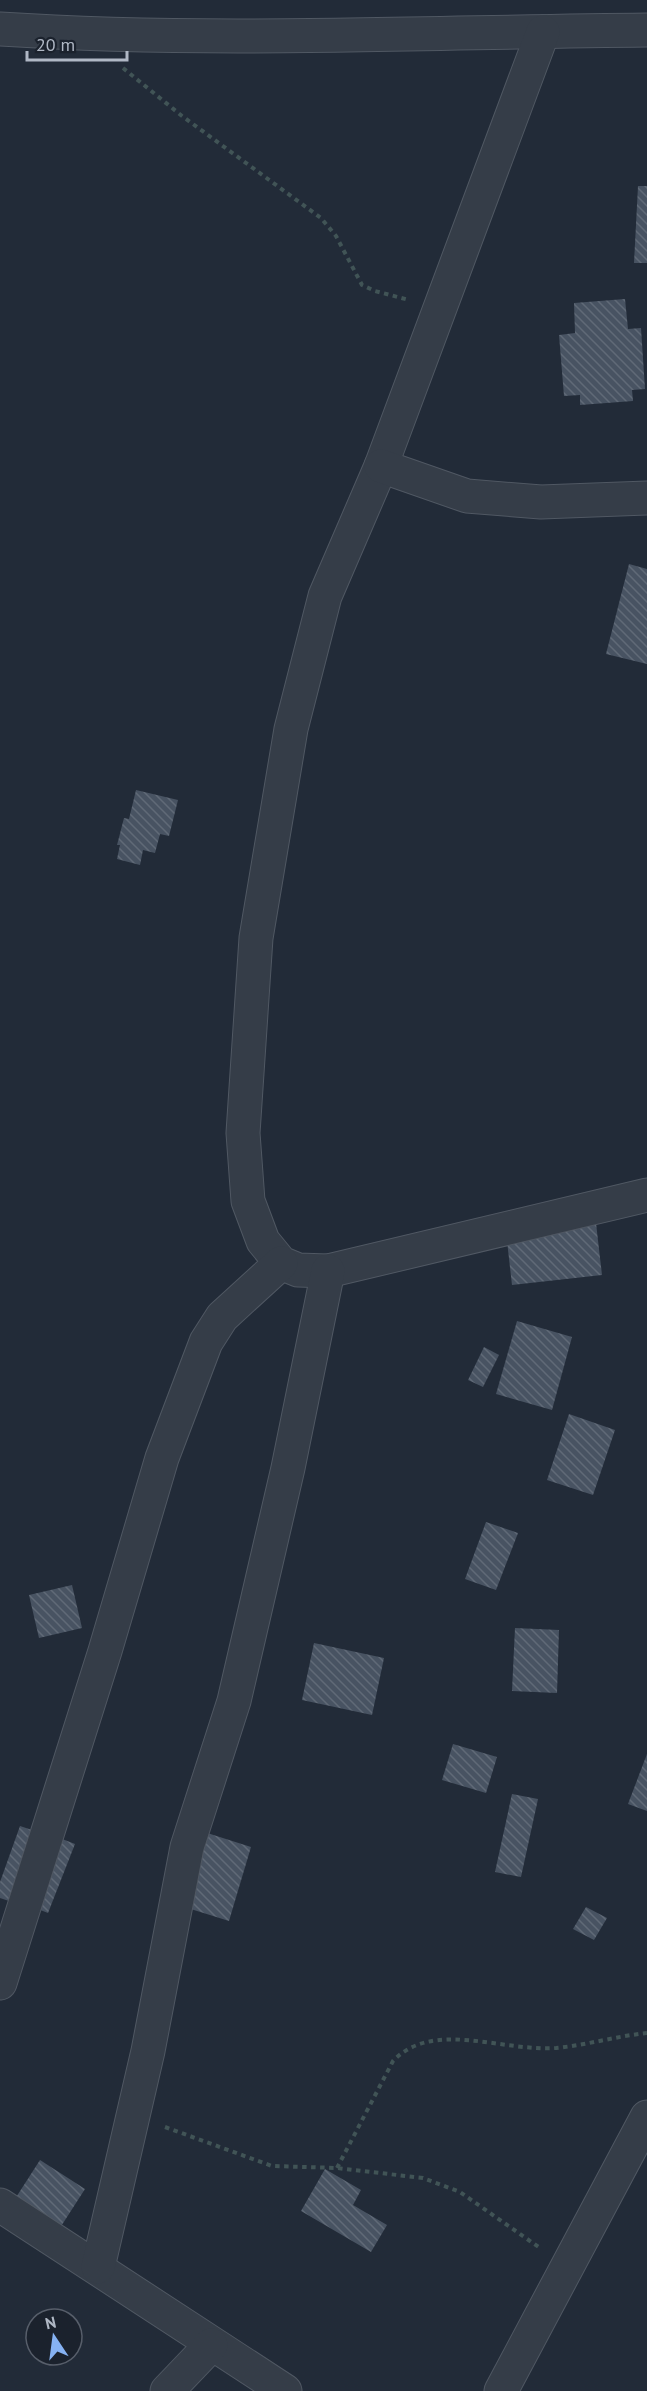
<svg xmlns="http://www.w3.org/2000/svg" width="647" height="2391" font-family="'PT Sans',sans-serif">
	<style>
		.building { fill: url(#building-back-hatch) }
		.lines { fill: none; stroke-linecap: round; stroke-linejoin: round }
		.minor-casing { stroke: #505863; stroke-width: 35 }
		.path { stroke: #415456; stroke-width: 4; stroke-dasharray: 4.5 4.5; stroke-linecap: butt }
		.minor { stroke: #353d48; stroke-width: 33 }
	</style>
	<defs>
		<pattern id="building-back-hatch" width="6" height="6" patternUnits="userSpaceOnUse" patternTransform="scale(1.5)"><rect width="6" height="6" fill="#485362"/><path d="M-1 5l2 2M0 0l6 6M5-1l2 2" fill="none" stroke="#606a77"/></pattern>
	</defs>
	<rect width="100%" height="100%" fill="#222b38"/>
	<!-- building -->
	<g class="building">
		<polygon points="638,186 647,186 647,263 634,263"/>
		<polygon points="625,299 628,329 641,328 645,389 632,390 633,401 580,405 580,395 564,396 559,335 575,333 574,303"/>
		<polygon points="629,564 647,569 647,664 606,654"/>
		<polygon points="136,790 178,800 169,836 160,834 155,853 143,850 140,865 117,859 120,845 117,845 124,818 129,819"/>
		<polygon points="596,1223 602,1275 512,1285 506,1232"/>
		<polygon points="517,1321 572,1337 552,1410 496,1394"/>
		<polygon points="484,1347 499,1355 483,1387 468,1380"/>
		<polygon points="569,1414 615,1430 593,1495 547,1480"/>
		<polygon points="486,1522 518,1533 496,1590 465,1579"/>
		<polygon points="72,1585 82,1628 39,1638 29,1595"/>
		<polygon points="515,1628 559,1630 557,1693 512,1691"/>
		<polygon points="314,1643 384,1658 372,1715 302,1700"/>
		<polygon points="453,1744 497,1757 486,1793 442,1780"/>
		<polygon points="647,1754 647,1811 628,1804"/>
		<polygon points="512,1794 538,1799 521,1877 495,1872"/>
		<polygon points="20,1826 38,1832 12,1902 0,1898 0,1882"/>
		<polygon points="201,1831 251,1847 229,1921 178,1905"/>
		<polygon points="57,1837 75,1844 48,1913 30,1906"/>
		<polygon points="586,1907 607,1918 594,1940 573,1929"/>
		<polygon points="40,2160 85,2189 58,2231 13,2202"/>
		<polygon points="325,2169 361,2190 353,2205 387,2225 371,2252 301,2211"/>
	</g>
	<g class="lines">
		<!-- minor casing -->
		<g class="minor-casing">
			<g id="minor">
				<path d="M0,29c216,14 431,3 647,1"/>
				<polyline points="543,32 381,466 325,596 291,729 256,938 243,1133 248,1201 263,1241 281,1263 298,1270 328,1271 647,1195"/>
				<polyline points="381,466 467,496 541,502 647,498"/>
				<polyline points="0,1983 105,1651 162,1458 206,1342 222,1317 281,1263"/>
				<polyline points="0,2205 285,2391"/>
				<polyline points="98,2267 148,2051 187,1847 234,1701 288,1468 328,1271"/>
				<polyline points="167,2391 211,2345"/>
				<polyline points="501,2391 647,2117"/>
			</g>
		</g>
		<!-- path -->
		<g class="path">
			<polyline points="123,68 182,116 321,218 336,236 362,285 375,291 409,300"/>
			<polyline points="165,2127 272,2166 337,2168 423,2178 460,2192 540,2248"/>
			<path d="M337,2168l56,-107c40,-42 109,-9 163,-13 31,-3 61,-12 91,-15"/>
		</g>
		<!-- minor -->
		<use href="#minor" class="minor"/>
	</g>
	<!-- north arrow -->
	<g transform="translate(54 2337) rotate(347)"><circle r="28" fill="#1b222d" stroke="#575e6a" stroke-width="1.5"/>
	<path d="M0-4.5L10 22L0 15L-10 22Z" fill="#86b2f3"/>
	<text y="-9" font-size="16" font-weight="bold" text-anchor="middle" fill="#b0b8c5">N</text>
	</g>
	<!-- scale -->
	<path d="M27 51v9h100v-9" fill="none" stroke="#b0b8c5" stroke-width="3"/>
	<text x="36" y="51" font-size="18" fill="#b0b8c5" stroke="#1b222d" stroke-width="4.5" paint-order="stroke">20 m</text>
</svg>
